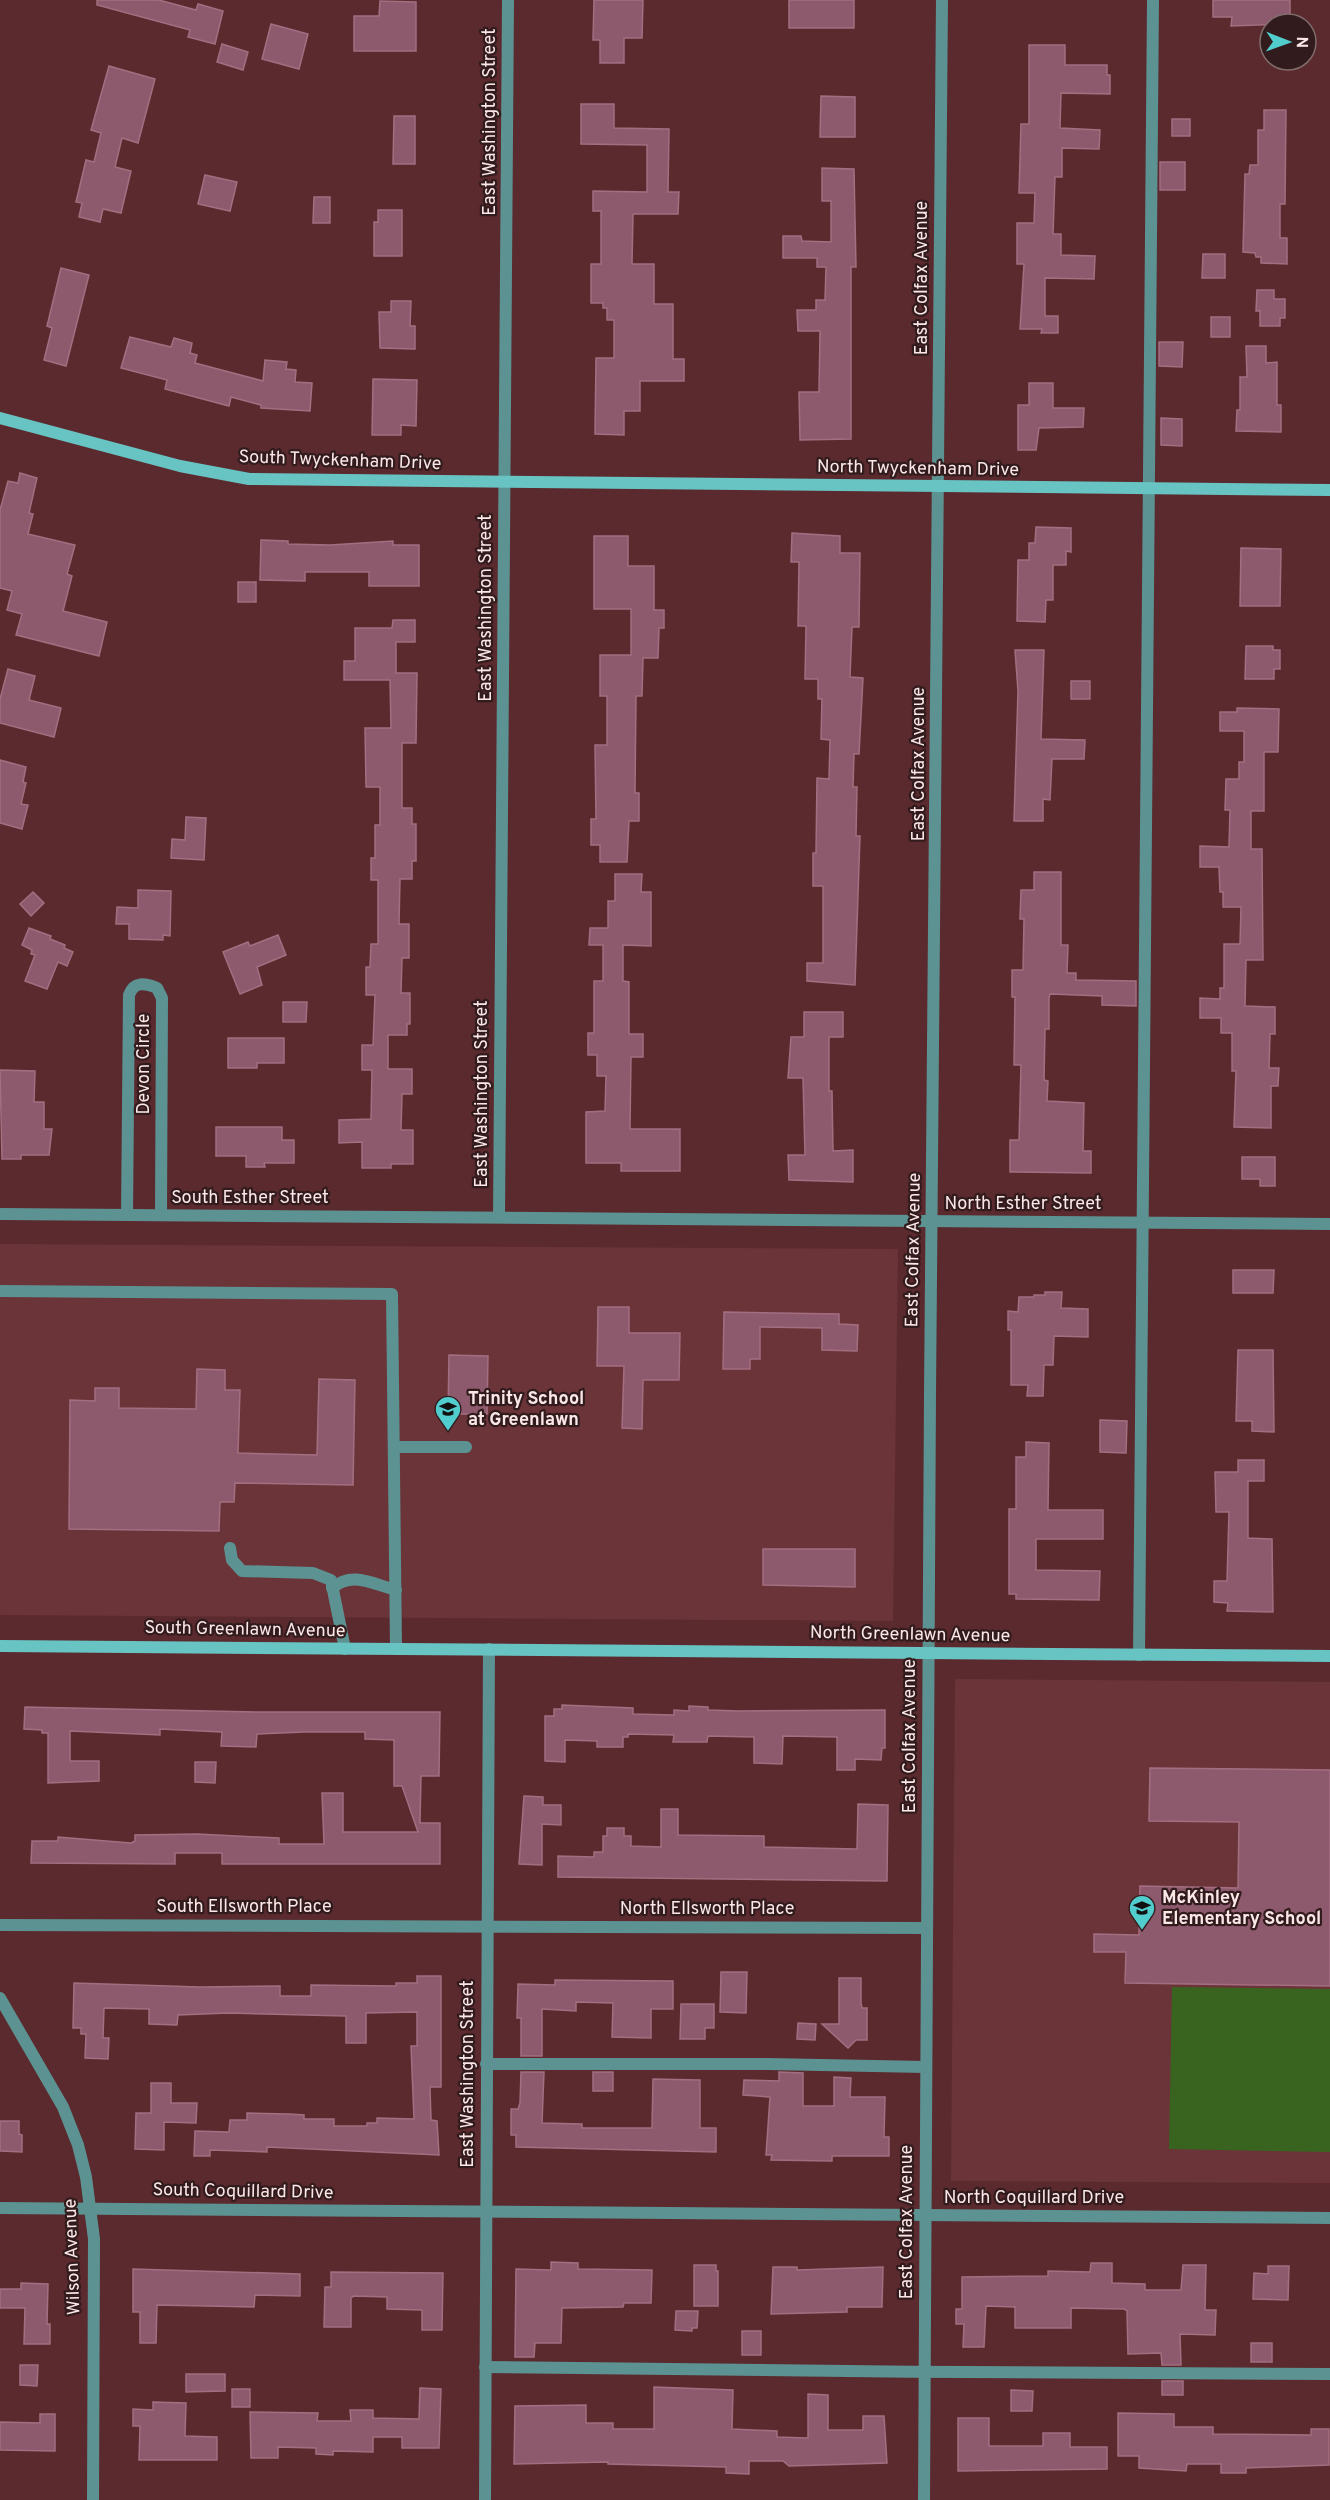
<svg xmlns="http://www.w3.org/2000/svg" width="1330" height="2500" font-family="Overpass,sans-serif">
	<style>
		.built { fill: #6b3439 }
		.green { fill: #396420 }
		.building { fill: #8d5a6d; stroke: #a36e81; stroke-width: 1.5 }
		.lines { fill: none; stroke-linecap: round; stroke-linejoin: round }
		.lane { stroke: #5c9292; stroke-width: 12 }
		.street { stroke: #5c9292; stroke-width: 12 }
		.secondary { stroke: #68c3c3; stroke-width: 12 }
		.labels { text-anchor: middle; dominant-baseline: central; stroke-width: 4.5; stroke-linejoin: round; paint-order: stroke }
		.street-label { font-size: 18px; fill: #fbe7e7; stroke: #311b1c }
		.poi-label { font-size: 18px; font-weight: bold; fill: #fbe7e7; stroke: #311b1c; text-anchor: start }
	</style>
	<rect width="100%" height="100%" fill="#5b2a2e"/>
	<!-- built -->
	<g class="built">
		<polygon points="0,1244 898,1249 893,1621 0,1615"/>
		<polygon points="955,1679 1330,1682 1330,2183 951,2181"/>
	</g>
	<!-- green -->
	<polygon class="green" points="1172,1987 1330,1989 1330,2152 1169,2149"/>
	<!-- building -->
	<g class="building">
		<polygon points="97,0 159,0 196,10 198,4 223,11 215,44 188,37 190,30 97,5"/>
		<polygon points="594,0 643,0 642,38 624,38 624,63 600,63 600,40 593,40"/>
		<rect x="789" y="0" width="65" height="28"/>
		<polygon points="1213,0 1290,0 1290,24 1231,26 1232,17 1213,17"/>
		<polygon points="380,1 416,2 416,51 354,51 354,16 379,16"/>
		<polygon points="271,24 308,34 299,69 262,59"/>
		<polygon points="222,44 248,52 243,70 217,62"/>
		<polygon points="1029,45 1065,45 1065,65 1107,65 1107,75 1110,75 1110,94 1061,93 1060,128 1100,130 1099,149 1062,148 1062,177 1055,177 1053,234 1061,234 1061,255 1095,256 1094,279 1045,278 1045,316 1058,316 1058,333 1041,333 1042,329 1020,329 1024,264 1017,264 1017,223 1034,223 1035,193 1019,193 1021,124 1029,124"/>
		<polygon points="109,66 155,79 138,143 122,138 115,167 131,171 121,213 103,209 100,222 79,217 82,203 76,202 86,160 94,162 101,133 91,130"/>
		<polygon points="821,96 855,97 855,137 820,137"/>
		<polygon points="581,104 614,104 614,128 669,129 668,192 679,192 678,214 633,214 632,264 654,264 654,304 673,304 673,359 684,359 684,381 640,381 640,411 624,411 624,435 595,434 596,358 614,358 614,320 607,320 607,308 603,308 603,303 591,303 591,264 601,264 601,211 593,211 593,191 647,192 647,145 581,144"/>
		<polygon points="1264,110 1286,110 1285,204 1280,204 1280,238 1287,238 1287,264 1261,263 1261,257 1256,257 1255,253 1243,252 1245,174 1249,174 1250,165 1258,165 1258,130 1264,130"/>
		<polygon points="394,116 415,116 415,164 393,164"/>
		<rect x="1172" y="119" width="18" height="17"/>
		<rect x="1160" y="162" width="25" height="28"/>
		<polygon points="822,168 854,169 856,267 851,267 851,439 800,440 799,392 819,392 820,331 798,331 797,310 816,310 816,300 825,300 826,267 817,267 817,258 783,258 783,236 801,236 802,241 831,242 831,201 822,201"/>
		<polygon points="205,175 237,182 230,211 198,204"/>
		<polygon points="314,197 330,197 330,223 313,223"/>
		<polygon points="378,210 402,210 402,256 374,256 374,222 378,222"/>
		<polygon points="1203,254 1225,254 1225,278 1202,278"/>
		<polygon points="61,268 89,275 66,366 44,360 52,328 47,326"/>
		<polygon points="1257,290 1274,290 1274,299 1285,299 1285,318 1280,318 1280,326 1260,326 1260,311 1256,311"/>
		<polygon points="391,301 411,301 410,326 415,326 415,349 380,348 379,312 391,312"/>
		<rect x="1211" y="317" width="19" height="20"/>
		<polygon points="130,337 171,347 174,338 192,343 190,353 197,355 195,363 263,381 265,360 287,362 286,369 296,370 295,382 312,383 310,411 261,408 261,405 231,397 229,406 165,389 167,380 121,368"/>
		<polygon points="1159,342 1183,342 1182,367 1159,366"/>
		<polygon points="1246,346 1266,346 1266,363 1277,362 1277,405 1281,405 1281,432 1236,431 1237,410 1240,410 1240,377 1247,377"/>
		<polygon points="373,379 417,380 416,426 401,425 401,435 372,435"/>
		<polygon points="1029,383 1053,383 1053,408 1084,408 1083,427 1039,428 1036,450 1018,450 1018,405 1029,405"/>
		<polygon points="1161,418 1182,419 1182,446 1161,445"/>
		<polygon points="20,473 37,478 29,513 33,514 28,534 75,545 67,574 72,576 63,611 107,622 99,656 16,635 22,614 7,610 12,591 0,588 0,510 8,481 18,483"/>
		<polygon points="1036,527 1071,528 1071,552 1066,551 1066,565 1053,565 1053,600 1046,600 1045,622 1017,621 1018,560 1029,560 1029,543 1035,543"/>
		<polygon points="792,533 840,536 840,553 860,553 859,627 852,627 850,677 863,678 859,754 854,754 853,787 857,787 856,836 860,836 855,985 807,981 807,963 823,963 823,886 813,886 813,853 816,853 817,778 829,779 830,740 821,739 822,699 818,699 818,679 805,679 806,626 798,626 799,562 791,562"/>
		<polygon points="594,536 628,536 628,566 654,566 654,610 664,610 664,628 659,628 658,658 643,658 642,696 636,696 635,793 639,793 639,821 629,821 627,862 600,862 600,845 591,845 591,819 596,819 595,745 607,745 607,696 600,696 600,655 631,655 631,609 594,609"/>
		<polygon points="261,540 288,541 288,544 330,545 393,541 393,545 419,545 419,586 369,586 369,572 305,572 305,581 260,580"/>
		<polygon points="1241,548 1281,549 1280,606 1240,606"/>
		<rect x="238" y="582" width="18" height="20"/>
		<polygon points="393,620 415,620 415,642 396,642 396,673 417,673 416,743 402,743 402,808 412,808 412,824 416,824 416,861 412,861 412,879 400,879 399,924 409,924 409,958 402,958 401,993 410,993 410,1024 407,1024 407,1035 388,1035 388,1069 412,1069 412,1094 402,1094 401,1130 413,1130 413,1164 391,1164 391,1168 362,1168 362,1142 339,1143 339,1120 371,1119 372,1070 362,1070 362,1045 373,1045 375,995 366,995 366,967 370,967 371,944 378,944 378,880 371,880 371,858 375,858 375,825 380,825 380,787 366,787 365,728 391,728 390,680 344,680 344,661 355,661 355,628 392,628"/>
		<polygon points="1246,646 1273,646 1273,650 1280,650 1280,669 1274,669 1274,679 1245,679"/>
		<polygon points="1015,650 1044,650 1041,739 1085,740 1084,759 1052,759 1050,800 1043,799 1043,821 1014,821 1018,691"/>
		<polygon points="8,669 35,676 29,700 61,708 54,737 0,723 0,699"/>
		<rect x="1071" y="681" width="19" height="18"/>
		<polygon points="1237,708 1279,709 1278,752 1264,752 1264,811 1251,811 1251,849 1262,849 1263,960 1246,960 1245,1006 1275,1007 1275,1034 1270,1034 1269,1068 1279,1068 1278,1086 1271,1086 1271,1128 1234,1127 1236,1071 1232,1071 1232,1033 1221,1033 1221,1018 1200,1018 1200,998 1220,999 1220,988 1224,988 1224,944 1240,944 1241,907 1223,907 1223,892 1220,892 1219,867 1200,867 1200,846 1229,847 1230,810 1225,810 1226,779 1239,779 1239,762 1244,762 1244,731 1220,731 1220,712 1237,712"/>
		<polygon points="0,760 26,767 23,782 26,783 21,804 28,805 22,829 0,823"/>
		<polygon points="186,817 206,818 204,860 171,858 172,839 185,840"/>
		<polygon points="1034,872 1061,872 1061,945 1068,945 1067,973 1076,973 1076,980 1136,981 1136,1006 1102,1005 1102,996 1050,994 1049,998 1049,1029 1045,1029 1044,1080 1048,1081 1047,1101 1084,1103 1083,1151 1091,1151 1091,1173 1010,1172 1010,1140 1019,1140 1021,1065 1014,1065 1015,997 1012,997 1012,970 1023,970 1024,919 1020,919 1021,890 1034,890"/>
		<polygon points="615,874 642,874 641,892 651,892 651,946 623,945 623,981 629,982 629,1034 643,1034 643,1057 631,1057 630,1129 680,1129 680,1171 621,1171 621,1163 586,1163 586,1112 605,1111 606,1076 597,1076 597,1055 588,1055 588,1033 594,1033 594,981 603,981 603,945 589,945 590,928 608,928 608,901 615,901"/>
		<polygon points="138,890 171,891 170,936 163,935 163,940 129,939 129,924 116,924 117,907 138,908"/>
		<polygon points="33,892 44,903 31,916 20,904"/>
		<polygon points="29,928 51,936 50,939 65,945 64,948 73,952 67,966 58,962 47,989 25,981 35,955 31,954 32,950 22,945"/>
		<polygon points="278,935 286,955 257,967 262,985 240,994 223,952 248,942 250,946"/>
		<polygon points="283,1002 307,1002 306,1022 283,1022"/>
		<polygon points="804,1012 843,1012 843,1037 829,1037 829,1091 832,1091 833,1151 853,1150 853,1182 789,1180 788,1155 805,1155 803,1078 788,1078 791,1037 804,1037"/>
		<polygon points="228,1038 284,1038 284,1063 257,1063 257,1068 228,1068"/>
		<polygon points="0,1070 35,1071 34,1102 44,1102 44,1129 52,1129 49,1155 21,1155 21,1159 2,1159"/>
		<polygon points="216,1127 282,1127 282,1140 294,1140 294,1163 264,1163 265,1167 246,1167 246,1156 216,1156"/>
		<polygon points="1242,1157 1275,1157 1275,1186 1260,1186 1260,1179 1242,1179"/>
		<polygon points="1233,1270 1274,1270 1273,1293 1233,1293"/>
		<polygon points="1045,1292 1062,1292 1061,1308 1088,1309 1088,1337 1054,1336 1053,1365 1044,1365 1043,1396 1027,1396 1028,1385 1011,1385 1011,1330 1008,1330 1008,1311 1018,1312 1019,1297 1034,1297 1034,1295 1045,1295"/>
		<polygon points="598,1307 629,1307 629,1333 680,1333 679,1380 643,1380 642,1429 622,1428 624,1366 597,1366"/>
		<polygon points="724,1312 839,1314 839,1324 858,1325 857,1351 822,1350 822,1328 760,1327 760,1359 750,1359 750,1369 723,1369"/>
		<polygon points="1238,1350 1273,1350 1274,1432 1252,1431 1252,1421 1236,1421"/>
		<polygon points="449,1355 488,1356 487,1414 448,1414"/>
		<polygon points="197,1369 225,1370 225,1390 240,1390 238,1453 317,1455 319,1379 355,1380 353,1485 235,1483 234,1502 220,1502 219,1531 69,1529 70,1400 95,1401 95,1388 119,1388 119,1408 196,1409"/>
		<polygon points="1100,1420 1127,1421 1126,1453 1100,1452"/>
		<polygon points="1026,1442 1049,1443 1048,1510 1103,1510 1103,1539 1036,1539 1036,1570 1100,1571 1099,1600 1016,1599 1016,1594 1009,1594 1009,1509 1016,1509 1016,1457 1026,1457"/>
		<polygon points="1238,1460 1264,1460 1264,1481 1248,1481 1248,1538 1272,1539 1273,1612 1227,1611 1228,1603 1214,1602 1214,1581 1227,1581 1229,1512 1216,1512 1215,1472 1238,1472"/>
		<polygon points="763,1549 855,1549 855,1587 763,1585"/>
		<polygon points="562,1705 633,1708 633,1714 674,1715 674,1710 689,1711 689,1706 708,1707 708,1710 739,1711 885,1710 885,1748 882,1748 881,1760 855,1759 855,1770 837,1770 837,1737 783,1736 782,1764 754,1763 754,1737 708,1736 707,1742 673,1742 674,1735 628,1734 628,1737 623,1737 623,1747 597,1747 597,1741 565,1740 565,1762 545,1761 545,1716 554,1716 554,1709 562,1709"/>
		<polygon points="25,1707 257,1712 440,1712 439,1776 421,1776 420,1823 440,1823 440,1864 222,1864 222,1853 175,1853 175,1864 31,1863 32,1841 58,1841 58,1837 131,1843 135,1841 135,1835 197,1834 279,1838 279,1844 324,1844 322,1793 343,1793 343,1832 418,1832 402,1786 394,1786 394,1740 365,1739 365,1732 304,1732 257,1734 256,1747 221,1746 222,1732 160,1729 160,1735 70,1731 70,1761 99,1761 99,1781 48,1783 48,1733 42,1733 42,1730 24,1729"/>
		<polygon points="195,1762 216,1762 215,1783 195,1782"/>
		<polygon points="1150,1768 1330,1770 1330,1986 1125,1983 1126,1952 1094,1952 1094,1934 1139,1935 1140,1886 1238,1888 1239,1822 1149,1821"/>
		<polygon points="524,1796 543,1797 543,1805 561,1805 561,1825 542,1824 542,1865 519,1864"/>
		<polygon points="858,1804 888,1805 887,1881 558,1877 558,1856 594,1857 594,1852 603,1852 603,1836 607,1836 607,1828 624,1828 624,1836 631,1836 631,1846 661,1847 661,1809 678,1809 678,1835 764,1836 764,1847 857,1849"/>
		<polygon points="721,1972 747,1972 746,2013 720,2012"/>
		<polygon points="417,1976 441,1976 441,2087 430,2087 431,2120 437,2121 439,2155 267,2147 267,2152 210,2150 210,2156 194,2156 195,2131 229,2132 230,2120 247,2120 247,2113 289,2114 304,2115 304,2119 334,2119 334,2126 367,2126 367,2123 377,2123 377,2118 414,2119 411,2046 417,2046 417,2012 366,2013 366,2043 346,2043 346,2016 229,2013 178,2015 177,2025 149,2024 149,2009 104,2008 103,2038 109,2038 108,2059 85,2058 86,2034 81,2034 81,2028 73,2028 74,1983 200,1987 280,1986 280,1996 311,1996 311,1985 396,1986 396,1983 417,1983"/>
		<polygon points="839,1978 861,1978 861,2003 862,2008 867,2008 867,2040 856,2040 848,2048 822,2024 839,2024"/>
		<polygon points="555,1980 673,1981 673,2009 651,2009 651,2038 612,2037 613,2003 576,2002 576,2011 542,2009 542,2056 521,2056 521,2018 517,2018 518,1984 555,1985"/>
		<polygon points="681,2004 714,2004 714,2028 705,2028 705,2039 680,2039"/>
		<polygon points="798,2023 816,2024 815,2040 797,2039"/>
		<polygon points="521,2072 544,2072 542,2123 582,2124 582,2128 652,2128 653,2079 700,2080 700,2128 716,2128 716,2152 516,2147 516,2135 511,2135 511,2109 518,2109 520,2103"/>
		<rect x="593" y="2072" width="20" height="19"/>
		<polygon points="779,2072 803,2073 803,2106 834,2106 834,2077 851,2078 850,2097 885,2097 884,2137 889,2137 889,2156 832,2156 832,2161 771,2160 772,2155 766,2155 770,2097 743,2095 744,2080 779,2081"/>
		<polygon points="151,2083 171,2083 171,2103 197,2103 196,2123 164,2122 164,2150 135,2149 136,2113 151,2113"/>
		<polygon points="0,2121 19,2121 19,2134 22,2135 22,2152 0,2151"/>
		<polygon points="551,2262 578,2263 578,2269 652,2270 651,2303 624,2303 623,2307 562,2308 561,2343 535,2343 534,2357 515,2357 516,2269 551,2270"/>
		<polygon points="1091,2263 1112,2263 1112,2283 1145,2284 1145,2290 1181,2290 1183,2265 1206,2265 1205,2310 1216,2310 1215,2335 1180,2334 1181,2365 1162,2365 1161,2353 1128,2354 1127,2311 1124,2309 1071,2308 1071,2328 1015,2328 1015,2307 986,2306 984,2347 963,2347 964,2324 956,2324 956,2309 962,2309 962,2277 1048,2276 1048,2271 1090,2272"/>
		<polygon points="694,2265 716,2265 716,2271 718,2271 718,2306 694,2306"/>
		<polygon points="1268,2266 1289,2266 1288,2300 1253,2299 1254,2273 1268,2274"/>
		<polygon points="773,2267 797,2267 797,2270 883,2267 882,2307 847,2307 847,2312 771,2314"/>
		<polygon points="133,2269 300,2274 300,2296 255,2295 254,2307 157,2305 156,2343 140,2343 140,2312 133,2312"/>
		<polygon points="331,2272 443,2273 442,2330 422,2330 422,2310 387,2309 387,2297 354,2296 351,2298 351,2327 324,2327 325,2287 331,2287"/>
		<polygon points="21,2283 48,2284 47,2324 50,2324 50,2344 24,2344 25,2308 0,2308 0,2289 21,2289"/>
		<polygon points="676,2311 698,2311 697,2328 692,2328 692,2331 675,2330"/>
		<rect x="742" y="2331" width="19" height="24"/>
		<rect x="1251" y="2343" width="21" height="19"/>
		<polygon points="20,2365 38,2365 37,2386 20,2385"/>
		<polygon points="186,2374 225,2374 225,2391 186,2392"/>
		<rect x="1162" y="2381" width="21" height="14"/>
		<polygon points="654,2387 733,2390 732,2429 777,2431 777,2437 808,2438 808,2394 828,2395 828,2430 863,2430 863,2416 884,2416 887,2463 789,2466 783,2461 749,2461 749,2474 726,2473 726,2467 608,2464 608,2462 514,2464 515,2406 586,2405 586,2423 613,2423 613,2429 654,2429"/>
		<polygon points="420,2388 441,2389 439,2448 402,2448 402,2437 373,2437 373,2452 333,2451 333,2455 316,2454 316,2448 278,2447 278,2458 251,2458 250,2412 318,2413 317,2421 351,2421 350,2410 373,2410 373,2418 419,2419"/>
		<rect x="232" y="2389" width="18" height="18"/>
		<polygon points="1011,2390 1033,2391 1032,2411 1011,2411"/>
		<polygon points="153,2402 186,2403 185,2436 217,2437 217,2460 139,2460 140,2426 133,2426 133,2409 153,2410"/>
		<polygon points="1118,2413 1174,2414 1174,2427 1213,2427 1213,2434 1311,2435 1311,2429 1329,2429 1329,2465 1246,2468 1246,2473 1221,2473 1221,2464 1187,2464 1186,2471 1139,2468 1139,2456 1118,2456"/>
		<polygon points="40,2414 55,2414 55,2451 0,2450 0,2422 40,2423"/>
		<polygon points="958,2418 989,2418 989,2446 1043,2446 1043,2433 1070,2433 1070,2447 1107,2447 1107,2469 958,2471"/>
	</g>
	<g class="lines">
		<!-- lane -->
		<g class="lane">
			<polyline points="0,1291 392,1294 396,1648"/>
			<polyline points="394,1447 466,1447"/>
			<polyline points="230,1548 232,1560 242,1571 313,1573 331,1580 345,1649"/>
			<path d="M332,1588c21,-17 40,-4 64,2"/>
			<polyline points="1139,1655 1153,0"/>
			<polyline points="486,2064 768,2064 926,2067"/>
			<path d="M485,2367c282,5 563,5 845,7"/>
		</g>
		<!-- street -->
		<g class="street">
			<polyline points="0,1214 1330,1224"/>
			<path d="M127,1215l2,-220c5,-14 16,-12 28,-7l5,10 -1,217"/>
			<polyline points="499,1217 508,0"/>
			<polyline points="0,1925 927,1928"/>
			<polyline points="0,1998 63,2107 78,2145 86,2177 94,2239 93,2500"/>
			<polyline points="0,2208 1330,2218"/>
			<polyline points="485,2500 489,1649"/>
			<polyline points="924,2500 930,1393 942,0"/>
		</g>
		<!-- secondary -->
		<g class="secondary">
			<polyline points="0,418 180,466 249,479 1330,490"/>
			<polyline points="0,1646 1330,1656"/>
		</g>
	</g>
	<!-- icons -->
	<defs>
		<g id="school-pin" transform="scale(1.35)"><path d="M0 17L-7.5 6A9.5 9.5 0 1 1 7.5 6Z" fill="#52cdcd" stroke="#311b1c"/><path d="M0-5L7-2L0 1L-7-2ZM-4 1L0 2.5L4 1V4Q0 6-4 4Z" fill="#111"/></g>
	</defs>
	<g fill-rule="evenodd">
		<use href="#school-pin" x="448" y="1409"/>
		<use href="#school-pin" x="1142" y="1908"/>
	</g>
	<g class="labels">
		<!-- street labels -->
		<g class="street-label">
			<text transform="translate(490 122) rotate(-90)">East Washington Street</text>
			<text transform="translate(922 278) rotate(-90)">East Colfax Avenue</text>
			<text transform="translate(340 461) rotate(2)">South Twyckenham Drive</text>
			<text transform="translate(918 469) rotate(1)">North Twyckenham Drive</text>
			<text transform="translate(486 608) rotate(-90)">East Washington Street</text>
			<text transform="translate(919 764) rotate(-90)">East Colfax Avenue</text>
			<text transform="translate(144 1064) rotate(-90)">Devon Circle</text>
			<text transform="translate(482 1094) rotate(-90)">East Washington Street</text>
			<text x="250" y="1198">South Esther Street</text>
			<text x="1023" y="1204">North Esther Street</text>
			<text transform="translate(914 1250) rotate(-89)">East Colfax Avenue</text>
			<text transform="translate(245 1630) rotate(1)">South Greenlawn Avenue</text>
			<text transform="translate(910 1635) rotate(1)">North Greenlawn Avenue</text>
			<text transform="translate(910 1736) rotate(-90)">East Colfax Avenue</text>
			<text x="244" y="1907">South Ellsworth Place</text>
			<text x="707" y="1909">North Ellsworth Place</text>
			<text transform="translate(468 2074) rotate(-90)">East Washington Street</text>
			<text transform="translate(243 2192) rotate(1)">South Coquillard Drive</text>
			<text x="1034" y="2198">North Coquillard Drive</text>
			<text transform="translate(907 2222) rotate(-90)">East Colfax Avenue</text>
			<text transform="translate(73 2257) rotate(-92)">Wilson Avenue</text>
		</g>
		<!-- poi labels -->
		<g class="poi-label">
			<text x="468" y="1399">Trinity School<tspan x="468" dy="21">at Greenlawn</tspan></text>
			<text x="1162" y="1898">McKinley<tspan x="1162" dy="21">Elementary School</tspan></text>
		</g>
	</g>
	<!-- north arrow -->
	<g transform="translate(1288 42) rotate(91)"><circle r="28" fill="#311b1c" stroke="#826d6d" stroke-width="1.5"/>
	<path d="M0-4.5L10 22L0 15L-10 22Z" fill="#52cdcd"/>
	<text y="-9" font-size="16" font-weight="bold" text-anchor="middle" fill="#fbe7e7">N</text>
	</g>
</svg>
